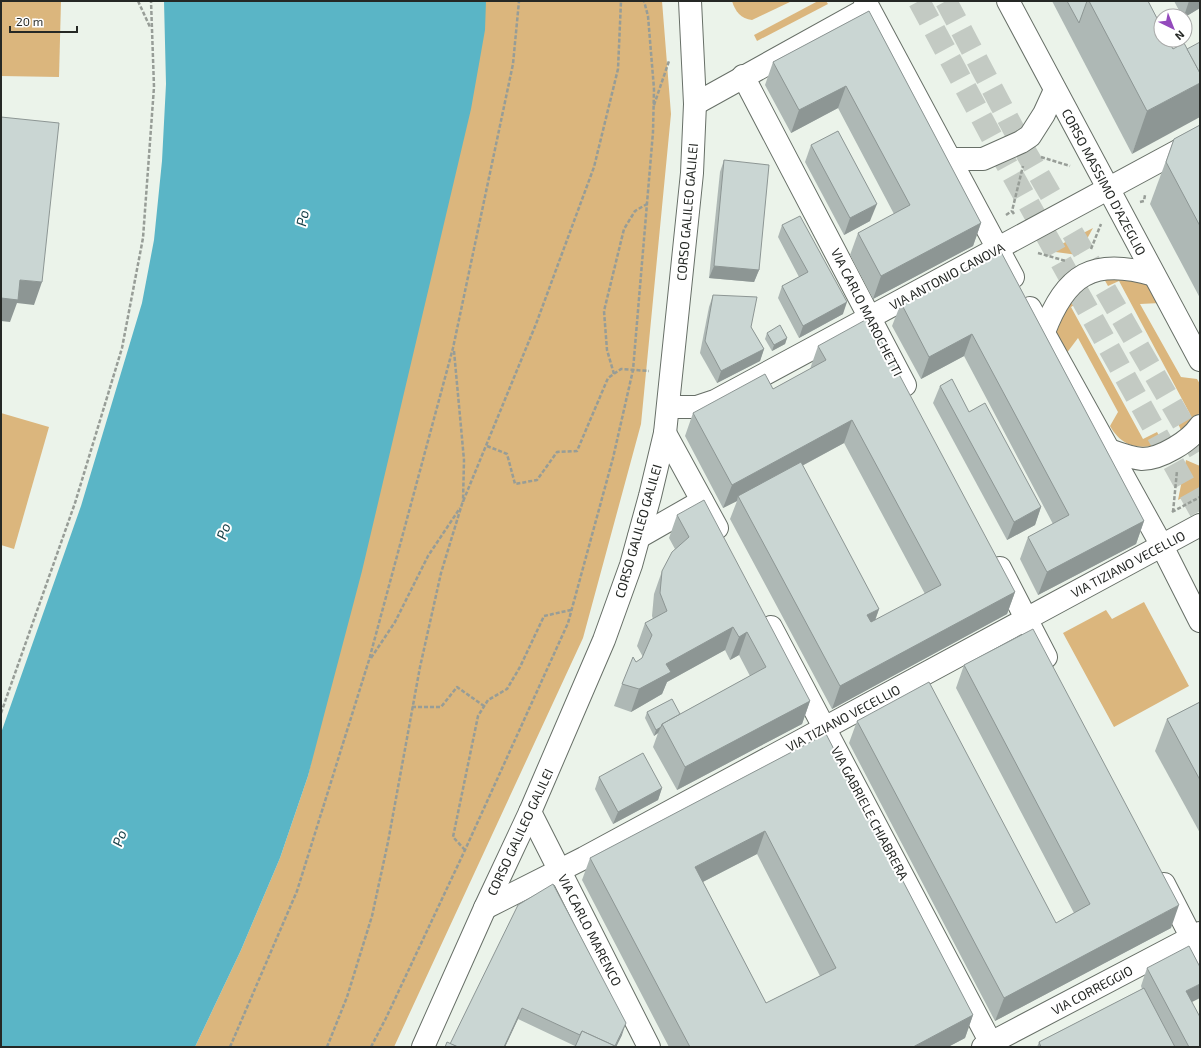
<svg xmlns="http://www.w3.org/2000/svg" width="1201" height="1048" font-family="'Exo 2',sans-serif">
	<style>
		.green { fill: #dbb67d }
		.water { fill: #5ab5c6 }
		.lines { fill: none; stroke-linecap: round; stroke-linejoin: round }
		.major-tunnel { stroke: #c3cac3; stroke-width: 22; stroke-dasharray: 22 11; stroke-linecap: butt }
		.minor-casing { stroke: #676f67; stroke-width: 24 }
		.path { stroke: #979d97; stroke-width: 2.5; stroke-dasharray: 4 2; stroke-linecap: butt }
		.minor { stroke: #fff; stroke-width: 22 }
		.wall { fill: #aeb8b5; fill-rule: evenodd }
		.shaded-wall { fill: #8d9694 }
		.building { fill: #cad6d3; stroke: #8d9694; fill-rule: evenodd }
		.labels { text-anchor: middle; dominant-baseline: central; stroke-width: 4; stroke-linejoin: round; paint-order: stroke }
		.street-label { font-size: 13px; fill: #252825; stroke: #fff }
		.water-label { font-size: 14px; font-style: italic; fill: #153f47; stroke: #fff }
	</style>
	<rect width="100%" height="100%" fill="#ebf3ea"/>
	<!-- green -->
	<g class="green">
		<polygon points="1,1 61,1 59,77 1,76"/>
		<polygon points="482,1 662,1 671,114 641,424 583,638 394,1047 195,1047 241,950 280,858 308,776"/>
		<path d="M732,1h60l-40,19c-11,-1 -17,-9 -20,-19z"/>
		<polygon points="818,1 826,1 828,4 757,41 754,35"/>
		<polygon points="1093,228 1078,255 1048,251"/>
		<polygon points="1103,277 1143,281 1152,287 1160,303 1140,304 1181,377 1197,379 1200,384 1200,412 1183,435 1177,421 1190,414 1119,281 1108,286"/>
		<path d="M1076,292l5,9 -10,6 72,132 14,-7 7,13c-24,3 -40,5 -54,-19l8,-14 -40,-74 -12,16c-2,-5 -6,-10 -8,-15 -5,-16 10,-34 18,-47z"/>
		<polygon points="1,413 49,427 14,549 1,545"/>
		<polygon points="1186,460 1200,466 1200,489 1178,500"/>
		<polygon points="1144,602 1189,686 1114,727 1063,633 1106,610 1112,619"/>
	</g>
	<!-- water -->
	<polygon class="water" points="164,1 486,1 485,30 471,109 362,571 308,776 280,858 241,950 195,1047 1,1047 1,733 81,506 142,303 154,240 162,161 166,84"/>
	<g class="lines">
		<!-- major-tunnel -->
		<g class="major-tunnel">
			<polyline points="919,1 1002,156 1200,511"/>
			<polyline points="946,1 1024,149 1200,453"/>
		</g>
		<!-- minor casing -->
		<g class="minor-casing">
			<g id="minor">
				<polyline points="865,1 1013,277"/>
				<polyline points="1008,1 1200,360"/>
				<polyline points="743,76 905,385"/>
				<polyline points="695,104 868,8"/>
				<polyline points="950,159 983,159 1021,142 1030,136 1044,114 1055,90"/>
				<polyline points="1030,308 1162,546 1200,621"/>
				<path d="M1044,332c22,-58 49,-75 110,-57"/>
				<polyline points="668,407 697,407 715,401 1200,139"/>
				<polyline points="665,433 717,528"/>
				<path d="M1109,450c11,4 22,8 33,9 19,0 48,-18 58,-33"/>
				<polyline points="639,537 702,501"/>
				<polyline points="1000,568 1046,657"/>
				<polyline points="771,627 993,1047"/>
				<polyline points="530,812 649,1047"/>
				<polyline points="1164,884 1200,954"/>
				<polyline points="485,908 584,858 1200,525"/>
				<polyline points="423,1047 485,908 530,812 604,640 631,565 650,496 665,433 692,173 695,104 690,1"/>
				<polyline points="983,1047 1200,933"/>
			</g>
		</g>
		<!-- path -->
		<g class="path">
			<polyline points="138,1 150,27"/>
			<polyline points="654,105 669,61"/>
			<polyline points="1041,157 1070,166"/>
			<polyline points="1140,202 1144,201 1145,195"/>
			<polyline points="1014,214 1012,211 1023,166"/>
			<polyline points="1006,215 1012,211"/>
			<polyline points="1091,249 1101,224"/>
			<polyline points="1038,253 1066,261"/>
			<polyline points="454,351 464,460 463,502"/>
			<polyline points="614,374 607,350 604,311 624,229 635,211 647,204"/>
			<polyline points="487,446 507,454 515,484 537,480 557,452 577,451 608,378 621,369 649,371"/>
			<polyline points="1172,512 1200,497"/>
			<polyline points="1173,512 1177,471"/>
			<polyline points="371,658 395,622 428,556 460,508"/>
			<polyline points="412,707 441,707 457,687 484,706"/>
			<polyline points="1,713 75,503 122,348 143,238 154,87 151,1"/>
			<polyline points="465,850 453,837 478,716 488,700 507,689 520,667 544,616 571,610"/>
			<polyline points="230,1047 297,891 369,660 453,348 513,64 519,1"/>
			<polyline points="327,1047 347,997 372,916 388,842 420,667 441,573 462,504 536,324 594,167 618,69 621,1"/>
			<polyline points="371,1047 386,1018 465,850 568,623 613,458 633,370 653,132 654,89 648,16 644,1"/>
		</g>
		<!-- minor -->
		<use href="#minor" class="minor"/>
	</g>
	<!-- wall -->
	<g class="wall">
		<polygon points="1052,1 1148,1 1173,49 1132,154"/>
		<polygon points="1174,1 1200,1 1200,8 1185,17 1185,16 1182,16"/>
		<polygon points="869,11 981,223 973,246 873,299 850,255 858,233 894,214 838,108 791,133 765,85 773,62"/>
		<polygon points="1200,125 1200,298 1150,204 1174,139"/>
		<polygon points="811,145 870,221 844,235 805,162"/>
		<polygon points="724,160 759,270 754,282 709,278 720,172"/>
		<polygon points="782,225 843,314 799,338 778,298 782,286 799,277 778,237"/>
		<polygon points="1000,250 1144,521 1136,544 1038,595 1020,559 1028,537 1053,524 964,356 921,379 892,326 901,303"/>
		<polygon points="713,295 751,327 764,349 760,361 717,383 700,353 709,307"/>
		<polygon points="767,333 787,338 785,344 772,351 765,339"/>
		<path d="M818,346l197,246 -8,22 -175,95 -102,-190 7,-18 -14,7 -38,-72 8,-23 80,-24 37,-20zM844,443l81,151 -50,27 4,-12 -77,-143z"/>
		<polygon points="940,386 969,412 1041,507 1035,525 1007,540 933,403"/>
		<polygon points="677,515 810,701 802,724 677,790 653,747 658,733 654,736 645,718 647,712 680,714 750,676 739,655 730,660 725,650 667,682 662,694 631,712 614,706 622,684 636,662 642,658 643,657 637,646 645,623 653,619 652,616 654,594 662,571 675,549 669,538"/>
		<polygon points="964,665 1171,928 995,1021 849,743 857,721 1056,923 1074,913 956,688"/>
		<polygon points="1200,702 1200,833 1155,751 1167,719"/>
		<path d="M826,734l147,281 -8,23 -17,9h-279l-87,-167 8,-22zM757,854l63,122 -54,27 -63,-121z"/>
		<polygon points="599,777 662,788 658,800 613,824 595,789"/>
		<polygon points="553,884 622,1035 616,1047 575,1046 518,1019 505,1047 445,1047 450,1044"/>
		<polygon points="1147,968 1192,1002 1200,1047 1037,1047 1039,1042 1142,989 1141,986"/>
	</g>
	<!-- shaded-wall -->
	<g class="shaded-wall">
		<polygon points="1189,1 1200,1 1200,8 1185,17 1185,16 1184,16"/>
		<polygon points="1200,83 1200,117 1132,154 1147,111"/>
		<polygon points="846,86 838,108 791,133 799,110"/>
		<polygon points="877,204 870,221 844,235 850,218"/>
		<polygon points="981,223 973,246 873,299 881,276"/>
		<polygon points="714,266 759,270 754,282 709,278"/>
		<polygon points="20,280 42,282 34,305 17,303 10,322 1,321 1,298"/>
		<polygon points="847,302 843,314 799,338 803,326"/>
		<polygon points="972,334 964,356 921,379 929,357"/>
		<polygon points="787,338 785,344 772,351 774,345"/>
		<polygon points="764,349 760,361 717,383 721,371"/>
		<polygon points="852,420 844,443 740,499 738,496 737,501 723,508 732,485"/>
		<polygon points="1041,507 1035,525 1007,540 1014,522"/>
		<polygon points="1144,521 1136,544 1038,595 1047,572"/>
		<polygon points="1015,592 1007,614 832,709 840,686"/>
		<polygon points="879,609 871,631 867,615"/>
		<polygon points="733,627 725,650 667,682 662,694 631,712 639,689 666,664"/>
		<polygon points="747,632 739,655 730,660 739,637"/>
		<polygon points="810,701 802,724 677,790 685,767"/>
		<polygon points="661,727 658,733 654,736 656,730"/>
		<polygon points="662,788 658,800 613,824 618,812"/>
		<polygon points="765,831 757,854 687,890 695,867"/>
		<polygon points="1179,905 1171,928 995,1021 1004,998"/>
		<polygon points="1200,984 1200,998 1180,1008 1186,991"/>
		<polygon points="522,1008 518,1019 505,1047 504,1047"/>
		<polygon points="973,1015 965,1038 948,1047 913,1047"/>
		<polygon points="626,1023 622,1035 616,1047 615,1047"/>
	</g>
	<!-- building -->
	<g class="building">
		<polygon points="1067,1 1087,1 1079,23"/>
		<polygon points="1089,1 1148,1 1161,26 1161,40 1168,40 1173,49 1184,43 1200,73 1200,83 1147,111"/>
		<polygon points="869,11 981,223 881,276 858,233 910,205 846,86 799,110 773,62"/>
		<polygon points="1200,42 1200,73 1187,49"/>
		<polygon points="1,117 59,123 42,282 20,280 18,300 1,298"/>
		<polygon points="1200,125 1200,226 1166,162 1174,139"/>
		<polygon points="838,131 877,204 850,218 811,145"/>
		<polygon points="724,160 769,165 759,270 714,266"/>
		<polygon points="800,216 847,302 803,326 782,286 808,272 782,225"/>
		<polygon points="1000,250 1144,521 1047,572 1028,537 1069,515 972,334 929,357 901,303"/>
		<polygon points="713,295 757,297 751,327 764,349 721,371 705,341"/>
		<polygon points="869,318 1015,592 840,686 738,496 801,462 879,609 867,615 871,622 941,585 852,420 732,485 693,413 765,374 773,389 826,360 818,346"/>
		<polygon points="780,325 787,338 774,345 767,333"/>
		<polygon points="952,379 969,412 985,403 1041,507 1014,522 940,386"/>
		<polygon points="704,500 810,701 685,767 662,724 766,667 747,632 739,637 733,627 666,664 671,672 639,689 622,684 633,657 636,662 642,658 652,635 645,623 667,611 660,593 662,571 672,552 689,537 677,515"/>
		<polygon points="1033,629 1179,905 1004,998 857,721 929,682 1056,923 1090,904 964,665"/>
		<polygon points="672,699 680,714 662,724 661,727 656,730 647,712"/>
		<polygon points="1200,702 1200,780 1167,719"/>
		<path d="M826,734l147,281 -60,32h-223l-100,-189zM765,831l71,137 -70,35 -71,-136z"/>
		<polygon points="643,753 662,788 618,812 599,777"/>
		<polygon points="553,884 626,1023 615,1046 582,1031 580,1035 522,1008 504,1047 458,1047 450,1044 518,905"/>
		<polygon points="1189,946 1200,967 1200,984 1186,991 1200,1017 1200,1047 1189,1047 1147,968"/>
		<polygon points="1144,988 1175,1047 1041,1047 1039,1042"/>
		<polygon points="582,1031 617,1047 575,1047"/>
		<polygon points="447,1042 458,1047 445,1047"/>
	</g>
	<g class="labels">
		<!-- street labels -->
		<g class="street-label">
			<text transform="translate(1104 182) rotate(62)">CORSO MASSIMO D'AZEGLIO</text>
			<text transform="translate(687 212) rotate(-85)">CORSO GALILEO GALILEI</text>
			<text transform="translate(947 276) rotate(-28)">VIA ANTONIO CANOVA</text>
			<text transform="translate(867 312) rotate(63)">VIA CARLO MAROCHETTI</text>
			<text transform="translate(638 531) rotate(-74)">CORSO GALILEO GALILEI</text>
			<text transform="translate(1128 564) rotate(-28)">VIA TIZIANO VECELLIO</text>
			<text transform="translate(843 718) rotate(-28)">VIA TIZIANO VECELLIO</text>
			<text transform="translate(870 813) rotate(62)">VIA GABRIELE CHIABRERA</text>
			<text transform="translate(520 832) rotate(-65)">CORSO GALILEO GALILEI</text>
			<text transform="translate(590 930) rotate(63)">VIA CARLO MARENCO</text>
			<text transform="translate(1092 990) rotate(-28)">VIA CORREGGIO</text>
		</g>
		<!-- water labels -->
		<g class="water-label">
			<text transform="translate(302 218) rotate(-79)">Po</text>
			<text transform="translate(223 531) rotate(-71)">Po</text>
			<text transform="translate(119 838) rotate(-71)">Po</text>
		</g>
	</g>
	<!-- border -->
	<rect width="1201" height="1048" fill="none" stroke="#252825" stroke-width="4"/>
	<!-- north arrow -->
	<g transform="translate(1173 28) rotate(137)"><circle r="19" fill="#ffffff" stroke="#a8a9a8"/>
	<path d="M0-3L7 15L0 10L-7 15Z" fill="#934abc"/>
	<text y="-6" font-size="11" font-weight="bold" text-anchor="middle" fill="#252825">N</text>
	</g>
	<!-- scale -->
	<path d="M10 26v6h67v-6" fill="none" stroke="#252825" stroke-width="2"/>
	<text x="16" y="26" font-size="12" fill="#252825" stroke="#ffffff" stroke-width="3" paint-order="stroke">20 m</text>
</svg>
